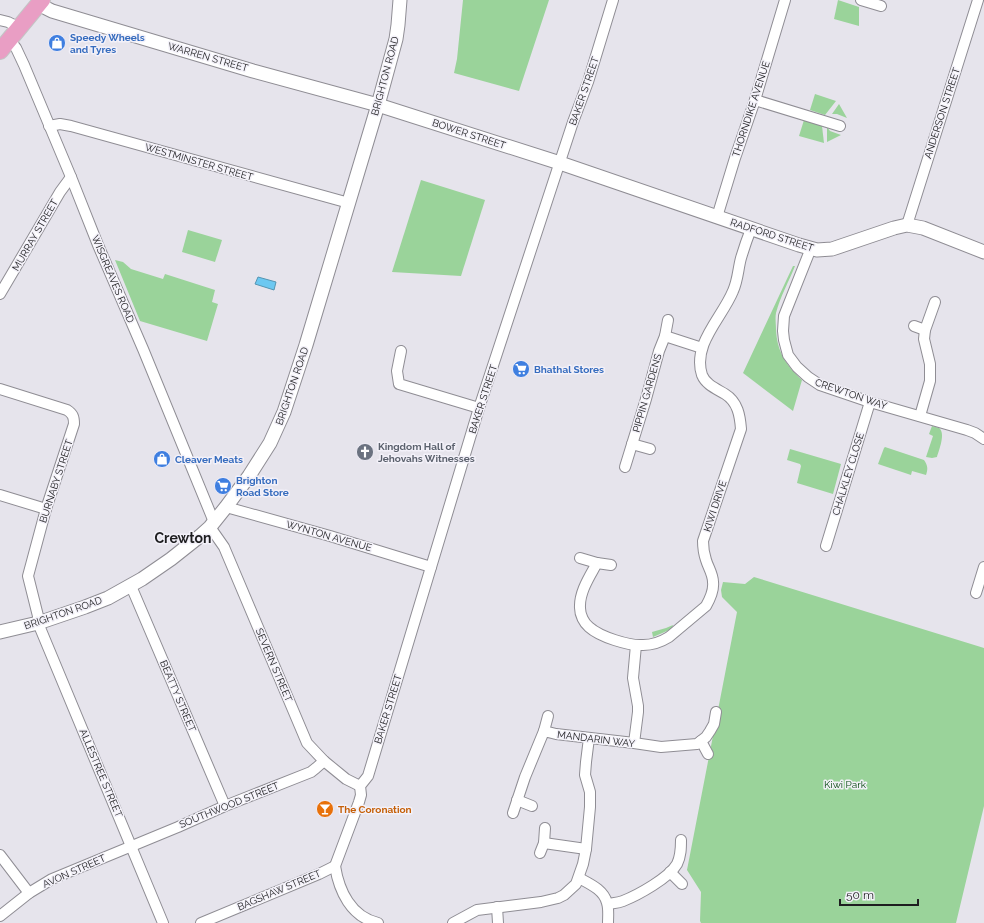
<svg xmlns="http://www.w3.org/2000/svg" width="984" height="923" font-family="Raleway,sans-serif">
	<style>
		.green { fill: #9ad39a }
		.water { fill: #6cc8f1; stroke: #5595b2 }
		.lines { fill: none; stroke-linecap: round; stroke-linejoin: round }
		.minor-casing { stroke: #8f8d94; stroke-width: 12 }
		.tertiary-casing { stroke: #8f8d94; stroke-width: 15 }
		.primary-casing { stroke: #c4c4c5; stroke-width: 18 }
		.minor { stroke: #fff; stroke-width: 10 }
		.tertiary { stroke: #fff; stroke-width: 13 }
		.primary { stroke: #e99ec4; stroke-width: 16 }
		.labels { text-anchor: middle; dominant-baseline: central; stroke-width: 3; stroke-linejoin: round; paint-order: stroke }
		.shop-label { font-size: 10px; font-weight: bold; fill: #366cbe; stroke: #f3f1f9; text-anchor: start }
		.street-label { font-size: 10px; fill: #1e1e20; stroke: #f3f1f9 }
		.worship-label { font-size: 10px; font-weight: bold; fill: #5b616d; stroke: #f3f1f9; text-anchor: start }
		.park-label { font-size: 10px; fill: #05480e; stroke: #f3f1f9 }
		.food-label { font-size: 10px; font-weight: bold; fill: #c56008; stroke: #f3f1f9; text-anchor: start }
		.district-label { font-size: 14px; font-weight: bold; fill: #1e1e20; stroke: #f3f1f9 }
	</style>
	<rect width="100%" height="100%" fill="#e6e4ec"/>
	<!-- green -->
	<g class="green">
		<polygon points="463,0 549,0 519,91 454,73 457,59"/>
		<polygon points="838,0 859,7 859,26 834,19"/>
		<polygon points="815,94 836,101 825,115 810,110"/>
		<polygon points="839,104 847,118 837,114 832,114"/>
		<polygon points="804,120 822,126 824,143 799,136"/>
		<polygon points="827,127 830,131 841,135 827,142"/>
		<polygon points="421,180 485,200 461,276 392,272"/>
		<polygon points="188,230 222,240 215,262 182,252"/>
		<polygon points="115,260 123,262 131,269 163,279 165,274 215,290 212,302 218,304 207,341 140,321"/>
		<path d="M793,266h2c-6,15 -15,31 -19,47 -1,5 0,11 0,16 1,23 10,36 26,51l-9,31 -50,-38z"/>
		<path d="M932,426c2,1 5,1 7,2 7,5 0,22 -2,29l-5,1 -6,-1 7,-21 -4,-2z"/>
		<path d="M885,447l39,13c4,6 4,9 2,15l-14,-4 -1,4 -33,-11 6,-16z"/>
		<polygon points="790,449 841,464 833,494 797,483 801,466 800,464 787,460"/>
		<polygon points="754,577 984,648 984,806 956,923 701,923 700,921 701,892 687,870 737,612 722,597 721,590 723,582 745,584"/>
		<polygon points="673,625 672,628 667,631 653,637 652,632 666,628"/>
	</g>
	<!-- water -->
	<polygon class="water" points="258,277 276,282 274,290 255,284"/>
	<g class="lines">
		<!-- minor casing -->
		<g class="minor-casing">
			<g id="minor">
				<polyline points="861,0 881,6"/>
				<polyline points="0,20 8,22 18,27"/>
				<polyline points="9,39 16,48 24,65 71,177 98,245 143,349 214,522"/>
				<polyline points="755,100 840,126"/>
				<polyline points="49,126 60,124 71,126 349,203"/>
				<polyline points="717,217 735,158 755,100 785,0"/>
				<polyline points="907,225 978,0"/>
				<polyline points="811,248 784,316 783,331 784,340 788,355 797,367 808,377 820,385 870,402 967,430 975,433 984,439"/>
				<polyline points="0,294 60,192 71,177"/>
				<polyline points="914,326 925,330"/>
				<polyline points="665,336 702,348"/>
				<polyline points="401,351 397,371 399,384 479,408"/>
				<path d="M0,389l67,21c6,4 7,7 7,14l-28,85 -18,67 10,40v7l125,300"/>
				<polyline points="920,416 930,381 930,364 924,339 925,330 935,302"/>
				<polyline points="632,444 650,449"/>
				<polyline points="625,467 646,399 659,351 665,336 668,320"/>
				<polyline points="0,495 46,509"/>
				<polyline points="226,507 330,536 431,567"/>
				<polyline points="210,527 224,547 307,743 324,761 346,779 360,786"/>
				<polyline points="826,546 870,402"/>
				<polyline points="580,558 597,563 611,565"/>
				<path d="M597,563c-7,13 -18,29 -17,45 0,7 4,15 9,19 11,10 40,19 54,18 10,0 18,-3 26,-8l37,-31c4,-7 8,-16 7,-24 0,-8 -5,-15 -7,-22 -2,-6 -3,-12 -3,-19l38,-112c-1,-13 -3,-27 -16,-35 -8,-5 -19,-9 -23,-19 -10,-31 20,-57 31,-84 5,-11 5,-22 8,-33 3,-10 6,-19 10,-29"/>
				<polyline points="131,586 225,806"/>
				<polyline points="976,593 984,567"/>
				<polyline points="544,731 548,716"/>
				<polyline points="701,741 708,754"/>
				<polyline points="634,743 638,712 638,706 633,678 636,645"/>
				<polyline points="517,800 532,806"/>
				<polyline points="513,813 525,777 544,731 556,734 634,743 661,747 697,744 706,737 710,731 714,724 716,712"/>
				<polyline points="544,843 586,849"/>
				<polyline points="540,853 544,843 545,828"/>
				<polyline points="0,855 29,893"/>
				<polyline points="335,866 359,802 361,795 360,786 368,776 479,408 573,122 588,82 613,0"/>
				<path d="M335,866c4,25 16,51 43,57"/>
				<polyline points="670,872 682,884"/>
				<path d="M579,878c11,6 25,12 28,25 2,6 1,14 1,20"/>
				<path d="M608,904c5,-1 10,-1 15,-3 15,-6 46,-23 54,-37 4,-8 4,-16 4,-24"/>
				<polyline points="497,907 498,923"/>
				<polyline points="0,916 29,893 52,879 178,827 225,806 311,772 316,768 324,761"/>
				<polyline points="201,923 319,874 335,866"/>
				<polyline points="453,923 477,910 541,902 558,898 564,895 576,884 583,864 586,849 590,807 590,792 585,775 586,762 589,738"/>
			</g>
		</g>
		<!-- tertiary casing -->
		<g class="tertiary-casing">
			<g id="tertiary">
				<polyline points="39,3 46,8 52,11 253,71 378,105 560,163 799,245 817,250 832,249 894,228 907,225 923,228 984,252"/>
				<polyline points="0,632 38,623 85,607 108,598 142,579 171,559 200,536 210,527 226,507 249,476 270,443 284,412 306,345 378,105 396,39 398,25 400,0"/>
			</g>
		</g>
		<!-- primary casing -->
		<g class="primary-casing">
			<polyline id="primary" points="0,51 42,0"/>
		</g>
		<!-- minor -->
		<use href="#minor" class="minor"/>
		<!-- tertiary -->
		<use href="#tertiary" class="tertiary"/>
		<!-- primary -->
		<use href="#primary" class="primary"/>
	</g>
	<!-- icons -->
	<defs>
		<g id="shop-disc" transform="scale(0.9)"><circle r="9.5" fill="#3f7fe0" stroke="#f3f1f9"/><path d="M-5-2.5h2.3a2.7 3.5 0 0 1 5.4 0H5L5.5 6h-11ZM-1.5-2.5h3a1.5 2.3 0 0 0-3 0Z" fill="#fff"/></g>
		<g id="supermarket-disc" transform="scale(0.9)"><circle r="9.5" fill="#3f7fe0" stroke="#f3f1f9"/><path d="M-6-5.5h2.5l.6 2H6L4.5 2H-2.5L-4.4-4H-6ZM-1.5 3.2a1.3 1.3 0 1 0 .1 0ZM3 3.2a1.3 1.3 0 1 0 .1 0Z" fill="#fff"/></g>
		<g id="church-disc" transform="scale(0.9)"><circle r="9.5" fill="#6b7280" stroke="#f3f1f9"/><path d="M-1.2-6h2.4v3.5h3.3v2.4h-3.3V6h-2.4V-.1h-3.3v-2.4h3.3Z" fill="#fff"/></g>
		<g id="bar-disc" transform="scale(0.9)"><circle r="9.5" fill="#e8710a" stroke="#f3f1f9"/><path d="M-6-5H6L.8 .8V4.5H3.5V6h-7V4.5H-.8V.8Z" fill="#fff"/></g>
	</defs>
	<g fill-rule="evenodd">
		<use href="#shop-disc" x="57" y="43"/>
		<use href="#supermarket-disc" x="521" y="369"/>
		<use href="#church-disc" x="365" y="452"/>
		<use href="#shop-disc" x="162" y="459"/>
		<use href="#supermarket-disc" x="223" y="486"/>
		<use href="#bar-disc" x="325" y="809"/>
	</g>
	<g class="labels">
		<!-- shop labels -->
		<g class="shop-label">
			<text x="70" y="37">Speedy Wheels<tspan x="70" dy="12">and Tyres</tspan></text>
			<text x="534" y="369">Bhathal Stores</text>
			<text x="175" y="459">Cleaver Meats</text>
			<text x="236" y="480">Brighton<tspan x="236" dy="12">Road Store</tspan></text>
		</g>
		<!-- street labels -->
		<g class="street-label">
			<text transform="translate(208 57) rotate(16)">WARREN STREET</text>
			<text transform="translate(385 76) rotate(-75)">BRIGHTON ROAD</text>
			<text transform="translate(584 91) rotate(-71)">BAKER STREET</text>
			<text transform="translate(751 109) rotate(-72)">THORNDIKE AVENUE</text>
			<text transform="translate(942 113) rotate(-72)">ANDERSON STREET</text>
			<text transform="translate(469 134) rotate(18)">BOWER STREET</text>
			<text transform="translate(199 162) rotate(16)">WESTMINSTER STREET</text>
			<text transform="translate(35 235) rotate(-60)">MURRAY STREET</text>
			<text transform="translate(772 235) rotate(18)">RADFORD STREET</text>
			<text transform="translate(113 279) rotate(67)">WISGREAVES ROAD</text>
			<text transform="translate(292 386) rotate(-71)">BRIGHTON ROAD</text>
			<text transform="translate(647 393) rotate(-74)">PIPPIN GARDENS</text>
			<text transform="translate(851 394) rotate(19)">CREWTON WAY</text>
			<text transform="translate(483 399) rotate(-72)">BAKER STREET</text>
			<text transform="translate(848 474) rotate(-73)">CHALKLEY CLOSE</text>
			<text transform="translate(56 481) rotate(-72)">BURNABY STREET</text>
			<text transform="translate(715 506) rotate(-72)">KIWI DRIVE</text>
			<text transform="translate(329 536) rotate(16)">WYNTON AVENUE</text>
			<text transform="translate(63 613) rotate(-19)">BRIGHTON ROAD</text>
			<text transform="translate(274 665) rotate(67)">SEVERN STREET</text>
			<text transform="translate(178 696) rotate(67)">BEATTY STREET</text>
			<text transform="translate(388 709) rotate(-73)">BAKER STREET</text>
			<text transform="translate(596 739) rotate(7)">MANDARIN WAY</text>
			<text transform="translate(101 773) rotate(67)">ALLESTREE STREET</text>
			<text transform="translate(229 805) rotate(-22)">SOUTHWOOD STREET</text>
			<text transform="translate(74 871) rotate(-24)">AVON STREET</text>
			<text transform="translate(279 890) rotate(-23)">BAGSHAW STREET</text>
		</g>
		<!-- worship labels -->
		<g class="worship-label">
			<text x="378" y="446">Kingdom Hall of<tspan x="378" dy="12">Jehovahs Witnesses</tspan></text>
		</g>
		<!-- park labels -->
		<g class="park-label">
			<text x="845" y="784">Kiwi Park</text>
		</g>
		<!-- food labels -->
		<g class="food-label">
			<text x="338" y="809">The Coronation</text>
		</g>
		<!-- district labels -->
		<g class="district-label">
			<text x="183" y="538">Crewton</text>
		</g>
	</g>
	<!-- scale -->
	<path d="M840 899v6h78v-6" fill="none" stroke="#1e1e20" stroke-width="2"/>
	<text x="846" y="899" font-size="12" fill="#1e1e20" stroke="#f3f1f9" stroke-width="3" paint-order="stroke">50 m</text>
</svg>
